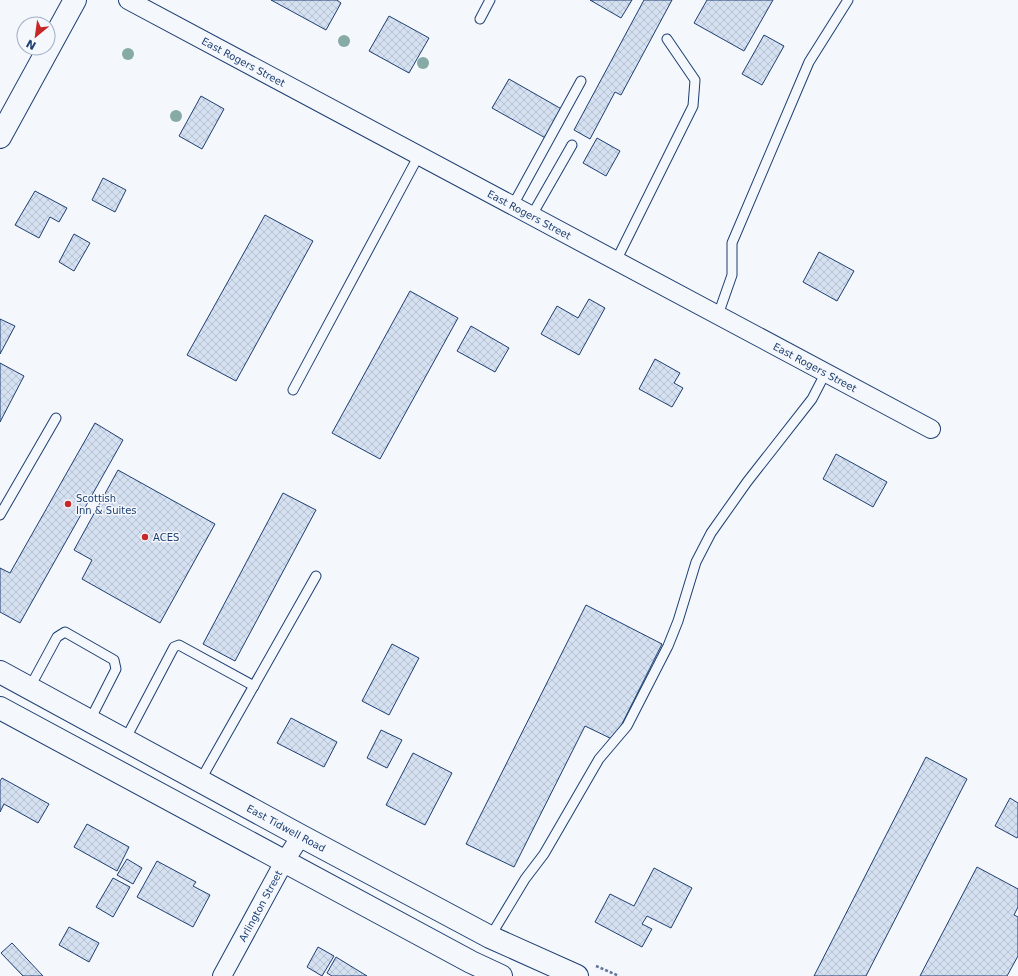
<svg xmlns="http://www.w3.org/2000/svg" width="1018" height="976" font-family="'DejaVu Sans',sans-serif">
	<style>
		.building { fill: url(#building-cross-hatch); stroke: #1d3f73 }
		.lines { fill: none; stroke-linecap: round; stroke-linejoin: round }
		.service-casing { stroke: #1d3f73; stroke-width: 11 }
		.minor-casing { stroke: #1d3f73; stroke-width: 20 }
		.tertiary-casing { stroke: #1d3f73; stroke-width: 24 }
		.secondary-casing { stroke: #1d3f73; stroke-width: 24 }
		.path { stroke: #5e769c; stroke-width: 2.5; stroke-dasharray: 3 2; stroke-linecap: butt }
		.service { stroke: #f4f7fb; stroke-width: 9 }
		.minor { stroke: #f4f7fb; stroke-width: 18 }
		.tertiary { stroke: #f4f7fb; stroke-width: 22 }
		.secondary { stroke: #f4f7fb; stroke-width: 22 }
		.tree { fill: #86aba6 }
		.poi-dot { fill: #c62828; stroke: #f4f7fb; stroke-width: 1.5 }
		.labels { text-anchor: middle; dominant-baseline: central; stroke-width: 3; stroke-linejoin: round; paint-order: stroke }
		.street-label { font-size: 10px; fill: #1d3f73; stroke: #f4f7fb }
		.poi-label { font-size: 10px; fill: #1d3f73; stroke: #f4f7fb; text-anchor: start }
	</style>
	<defs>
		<pattern id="building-cross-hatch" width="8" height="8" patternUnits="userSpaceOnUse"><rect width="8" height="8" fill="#d5e0f0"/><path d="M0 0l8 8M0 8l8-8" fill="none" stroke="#b6c1d1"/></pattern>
	</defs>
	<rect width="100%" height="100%" fill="#f4f7fb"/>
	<!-- building -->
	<g class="building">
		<polygon points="271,0 337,0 341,3 326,30"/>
		<polygon points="590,0 632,0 621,18"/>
		<polygon points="644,0 672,0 621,95 615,92 590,139 574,130"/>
		<polygon points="707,0 773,0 744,51 694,23"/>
		<polygon points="389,16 429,38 409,73 369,51"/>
		<polygon points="764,35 784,46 762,85 742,74"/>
		<polygon points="509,79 565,111 549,140 492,108"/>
		<polygon points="201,96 224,109 202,149 179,136"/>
		<polygon points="597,138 620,151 606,176 583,163"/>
		<polygon points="103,178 126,190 115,212 92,200"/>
		<polygon points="35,191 67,208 59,222 50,217 39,238 15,225"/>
		<polygon points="265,215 313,241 236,381 187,355"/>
		<polygon points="74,234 90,243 74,271 59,262"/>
		<polygon points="819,252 854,271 837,301 803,282"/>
		<polygon points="410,291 458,318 380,459 332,433"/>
		<polygon points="589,299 605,308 579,355 541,334 557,306 578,318"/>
		<polygon points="0,319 15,326 0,354"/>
		<polygon points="471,326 509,348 495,372 457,351"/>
		<polygon points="655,359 680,373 674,383 683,388 672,407 639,389"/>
		<polygon points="0,363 24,376 0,422"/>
		<polygon points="95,423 123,440 20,623 0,612 0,568 10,573"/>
		<polygon points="836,454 887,482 873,507 823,479"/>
		<polygon points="118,470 215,524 160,623 82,579 92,560 74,550"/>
		<polygon points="283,493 316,510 235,661 203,644"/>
		<polygon points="586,605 662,644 614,740 585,726 514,867 466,844"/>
		<polygon points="392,644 419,658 389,715 362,701"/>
		<polygon points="291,718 337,742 324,767 277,743"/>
		<polygon points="381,730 402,740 387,768 367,758"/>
		<polygon points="413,753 452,773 425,825 386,805"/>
		<polygon points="926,757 967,779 866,976 814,976"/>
		<polygon points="2,778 49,804 38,823 4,804 0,812 0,781"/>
		<polygon points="1010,798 1018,803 1018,836 1017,838 995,826"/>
		<polygon points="87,824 129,847 117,871 74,847"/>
		<polygon points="127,859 142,868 133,884 117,875"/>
		<polygon points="157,861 196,882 193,886 210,895 193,927 137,897"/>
		<polygon points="977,867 1018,889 1018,907 1014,915 1018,917 1018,956 1007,976 920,976"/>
		<polygon points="654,868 692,888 671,928 647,916 642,924 652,929 642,947 595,922 610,894 634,906"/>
		<polygon points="113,878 130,887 113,917 96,907"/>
		<polygon points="69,927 99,943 89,962 59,945"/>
		<polygon points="12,943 43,976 23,976 1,953"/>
		<polygon points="318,947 334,956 322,976 307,967"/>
		<polygon points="336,957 367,976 332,976 327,973"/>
	</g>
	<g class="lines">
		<!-- service casing -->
		<g class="service-casing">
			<g id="service">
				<polyline points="480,19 490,0"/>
				<polyline points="513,205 581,81"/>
				<polyline points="532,215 572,145"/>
				<polyline points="616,261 693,106 695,80 667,39"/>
				<polyline points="718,315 732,275 732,243 809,62 848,0"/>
				<polyline points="293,390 419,155"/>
				<polyline points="0,515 56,418"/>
				<polyline points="30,687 57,637 65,632 114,660 116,669 90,720"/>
				<polyline points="125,740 174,647 179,645 254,686"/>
				<polyline points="200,781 316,576"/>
				<polyline points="490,937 525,879 544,854 599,759 627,726 668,646 678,621 696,562 711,533 747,482 812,399 826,372"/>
			</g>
		</g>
		<!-- minor casing -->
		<g class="minor-casing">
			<g id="minor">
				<path id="s1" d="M128,0l803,429"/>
				<path id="s2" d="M222,976l62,-114 17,-26"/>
			</g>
		</g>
		<!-- tertiary casing -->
		<g class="tertiary-casing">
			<polyline id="tertiary" points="0,137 75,0"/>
		</g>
		<!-- secondary casing -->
		<g class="secondary-casing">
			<g id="secondary">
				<path id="s3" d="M0,672l301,164 189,101 87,39"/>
				<polyline points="0,708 471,962 501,976"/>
			</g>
		</g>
		<!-- path -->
		<polyline class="path" points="596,966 619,976"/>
		<!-- service -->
		<use href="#service" class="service"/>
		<!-- minor -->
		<use href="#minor" class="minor"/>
		<!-- tertiary -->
		<use href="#tertiary" class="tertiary"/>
		<!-- secondary -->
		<use href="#secondary" class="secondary"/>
	</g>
	<!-- trees -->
	<g class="tree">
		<circle cx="344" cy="41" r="6"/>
		<circle cx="128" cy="54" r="6"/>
		<circle cx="423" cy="63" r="6"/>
		<circle cx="176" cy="116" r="6"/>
	</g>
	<!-- markers -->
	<g class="poi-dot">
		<circle cx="68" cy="504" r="4"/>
		<circle cx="145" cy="537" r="4"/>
	</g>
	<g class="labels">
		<!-- street labels -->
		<g class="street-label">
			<text stroke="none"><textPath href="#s1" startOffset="131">East Rogers Street</textPath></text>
			<text stroke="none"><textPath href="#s1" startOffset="455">East Rogers Street</textPath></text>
			<text stroke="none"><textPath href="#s1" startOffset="779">East Rogers Street</textPath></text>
			<text stroke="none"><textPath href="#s3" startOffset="326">East Tidwell Road</textPath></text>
			<text stroke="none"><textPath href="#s2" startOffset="80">Arlington Street</textPath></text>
		</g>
		<!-- poi labels -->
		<g class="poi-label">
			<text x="76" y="498">Scottish<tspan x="76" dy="12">Inn &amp; Suites</tspan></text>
			<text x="153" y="537">ACES</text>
		</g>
	</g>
	<!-- north arrow -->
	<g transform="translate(36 36) rotate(209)"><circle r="19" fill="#f4f7fb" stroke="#9eadc5"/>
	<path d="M0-3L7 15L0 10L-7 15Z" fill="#c62828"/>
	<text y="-6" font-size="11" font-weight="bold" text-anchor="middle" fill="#1d3f73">N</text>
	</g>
</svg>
